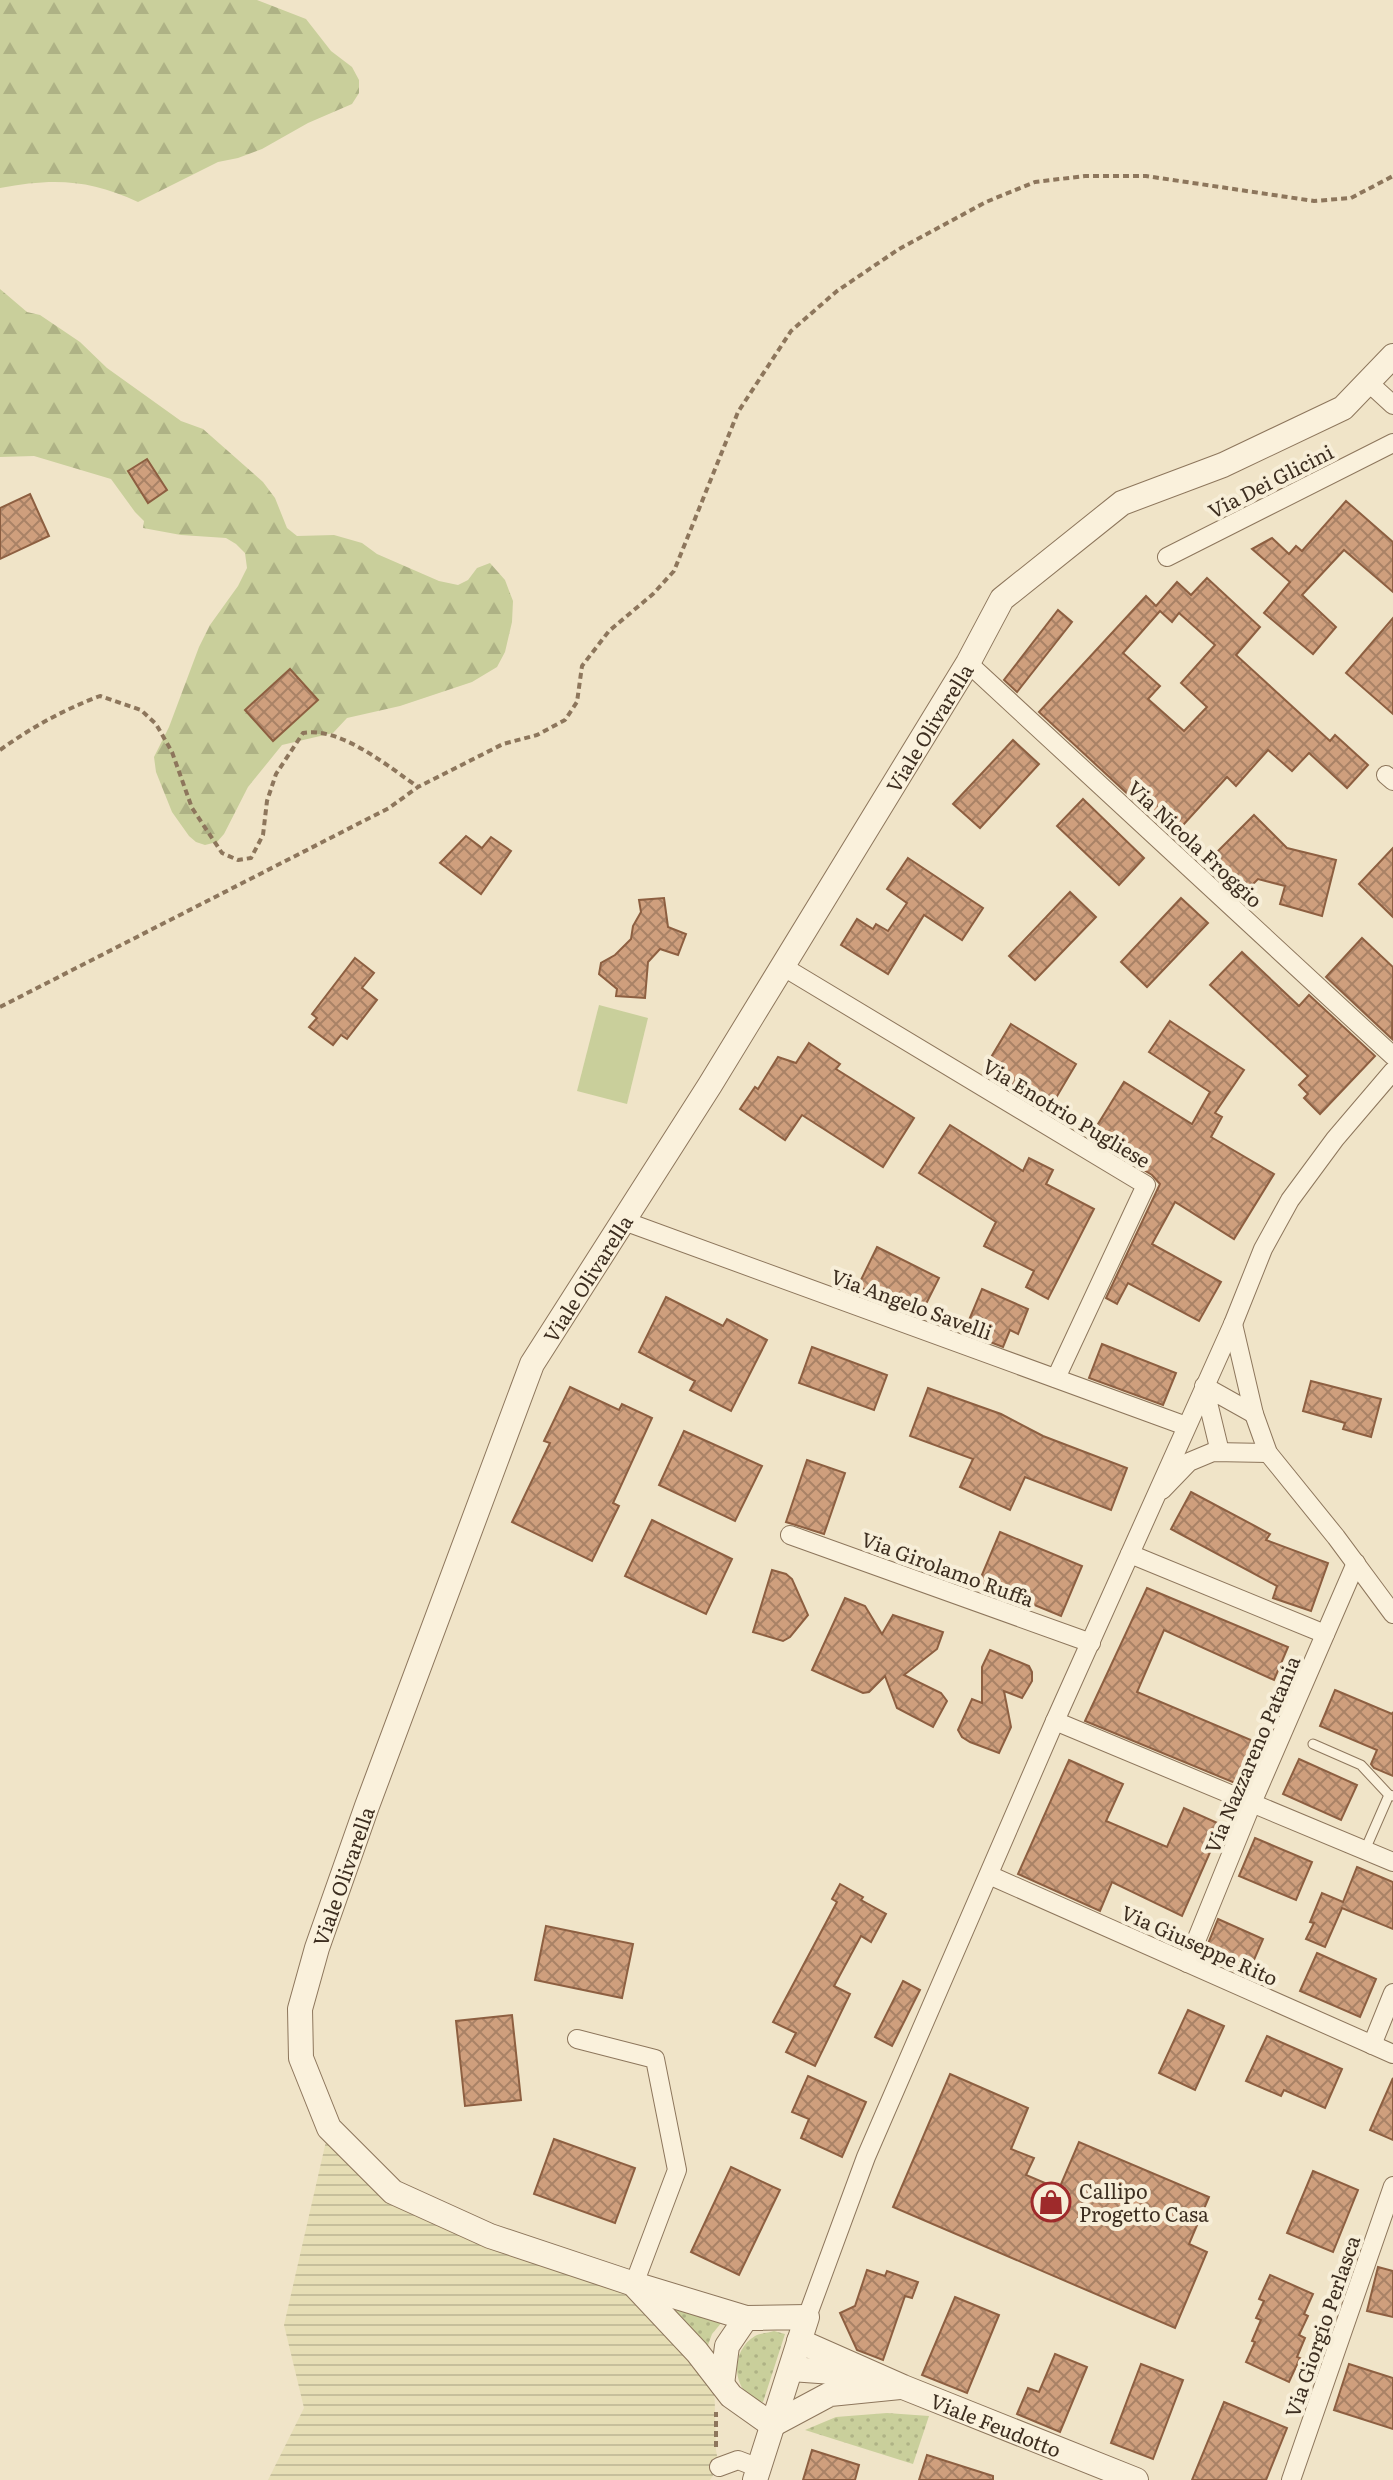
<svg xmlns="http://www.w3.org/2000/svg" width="1393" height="2480" font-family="Literata,serif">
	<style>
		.farmland { fill: url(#farmland-rules) }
		.grass { fill: url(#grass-dots) }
		.forest { fill: url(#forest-firs) }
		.pitch { fill: #c9cf9b }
		.building { fill: url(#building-cross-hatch); stroke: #8d5f41; stroke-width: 2; fill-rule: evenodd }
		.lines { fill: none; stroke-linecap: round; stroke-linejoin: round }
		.service-casing { stroke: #8d765c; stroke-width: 11 }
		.minor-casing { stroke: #8d765c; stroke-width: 20 }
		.tertiary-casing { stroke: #8d765c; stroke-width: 26 }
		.path { stroke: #8d765c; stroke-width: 4; stroke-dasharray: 6 4; stroke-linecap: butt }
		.service { stroke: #faf1dc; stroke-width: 9 }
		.minor { stroke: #faf1dc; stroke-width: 18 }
		.tertiary { stroke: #faf1dc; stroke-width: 24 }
		.labels { text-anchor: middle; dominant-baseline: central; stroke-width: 8; stroke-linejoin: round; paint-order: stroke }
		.street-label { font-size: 20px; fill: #3d2e20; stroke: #f7eed8 }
		.poi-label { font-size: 20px; fill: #3d2e20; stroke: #f7eed8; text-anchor: start }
	</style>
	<defs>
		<pattern id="farmland-rules" width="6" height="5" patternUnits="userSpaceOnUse" patternTransform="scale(2)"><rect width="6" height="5" fill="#e6deb5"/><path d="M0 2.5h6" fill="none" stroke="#c6bf9b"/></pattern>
		<pattern id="grass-dots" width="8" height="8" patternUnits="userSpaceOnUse" patternTransform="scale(2)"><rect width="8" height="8" fill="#c9cf9b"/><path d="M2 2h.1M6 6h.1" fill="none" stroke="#aeb285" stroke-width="1.8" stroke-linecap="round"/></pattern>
		<pattern id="forest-firs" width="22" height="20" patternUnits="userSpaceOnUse" patternTransform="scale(2)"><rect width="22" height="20" fill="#c9cf9b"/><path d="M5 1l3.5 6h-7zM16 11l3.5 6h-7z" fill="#aeb285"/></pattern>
		<pattern id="building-cross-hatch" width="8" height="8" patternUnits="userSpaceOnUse" patternTransform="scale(2)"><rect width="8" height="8" fill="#cf9f7d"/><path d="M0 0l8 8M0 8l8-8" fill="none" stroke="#a98266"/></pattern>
	</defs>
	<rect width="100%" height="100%" fill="#f0e4c8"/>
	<!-- farmland -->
	<polygon class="farmland" points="329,2128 393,2192 634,2284 714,2373 716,2450 719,2467 710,2480 268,2480 304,2408 284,2325"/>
	<!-- grass -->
	<g class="grass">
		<polygon points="658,2301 722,2322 712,2334 707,2348"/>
		<path d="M774,2331l11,3 -22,68c-31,-6 -35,-50 -8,-66 5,-3 13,-3 19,-5z"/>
		<polygon points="887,2413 929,2416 913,2464 805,2430 836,2417"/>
	</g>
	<!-- forest -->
	<g class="forest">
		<path d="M0,0h257l49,19 25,32 21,16 7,13v13l-7,11 -44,19 -46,26 -24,9 -20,4 -80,40c-49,-23 -85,-24 -138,-14z"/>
		<polygon points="0,289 27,312 40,315 80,342 107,368 181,421 203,429 263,482 275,498 287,528 297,536 334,535 362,543 377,554 439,581 458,585 468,580 477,568 490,563 505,580 513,601 512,622 505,652 497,667 472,682 400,706 347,718 333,733 282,745 248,787 224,834 217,842 205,845 196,842 189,836 172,812 156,772 154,757 169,727 199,647 210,625 238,586 247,568 245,553 236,544 226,538 181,535 143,528 144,521 135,512 111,479 34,456 0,457"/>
	</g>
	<!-- pitch -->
	<polygon class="pitch" points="599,1005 648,1018 627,1104 577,1091"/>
	<!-- building -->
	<g class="building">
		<polygon points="147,459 167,490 148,503 128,471"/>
		<polygon points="30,494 49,536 0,559 0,508"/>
		<polygon points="1346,501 1393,542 1393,592 1344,550 1302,595 1336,627 1313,654 1264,613 1290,582 1252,549 1272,538 1289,554 1296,546 1302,551"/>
		<path d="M1207,578l53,49 -24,28 94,86 5,-6 33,30 -21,23 -38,-35 -17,18 -24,-21 -32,36 -9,-9 -54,59 -134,-124 107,-116 10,10 21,-24 14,13zM1160,611l12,11 7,-9 36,32 -34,38 26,24 -23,24 -36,-32 12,-13 -37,-33z"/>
		<polygon points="1058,610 1072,622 1017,692 1004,680"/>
		<polygon points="1393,618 1393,714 1346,673"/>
		<polygon points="290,669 318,700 273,741 245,710"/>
		<polygon points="1013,740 1039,764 980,828 953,804"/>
		<polygon points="1083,799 1144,858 1119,885 1057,826"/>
		<polygon points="1254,815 1287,848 1336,860 1322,916 1280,904 1285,886 1258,879 1245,892 1211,858"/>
		<polygon points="466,836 482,848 491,837 511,851 481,894 440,863"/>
		<polygon points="1393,848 1393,917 1359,884"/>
		<polygon points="908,858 983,908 962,940 924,915 888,974 841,945 857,919 873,929 876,924 888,931 907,903 887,889"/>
		<polygon points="1070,892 1096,917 1035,980 1009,956"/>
		<polygon points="664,898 668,927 686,934 678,955 660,949 648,962 645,998 616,996 617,989 599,974 601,963 615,955 631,939 633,926 641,912 639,900"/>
		<polygon points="1181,898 1208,923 1147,987 1121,962"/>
		<polygon points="1362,938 1393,967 1392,1039 1326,977"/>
		<polygon points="1242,952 1299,1006 1309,995 1375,1056 1320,1114 1304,1098 1308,1094 1299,1085 1308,1076 1210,985"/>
		<polygon points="355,958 374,973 362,988 377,1000 347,1039 341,1035 333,1045 309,1027 317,1018 312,1014"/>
		<polygon points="1170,1021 1244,1070 1215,1113 1222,1117 1211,1137 1274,1174 1234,1239 1175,1202 1152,1244 1221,1282 1199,1321 1128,1283 1117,1304 1106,1298 1160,1184 1152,1175 1090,1137 1124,1082 1192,1124 1210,1092 1149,1052"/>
		<polygon points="1011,1024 1076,1064 1050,1108 984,1069"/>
		<polygon points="809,1043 840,1064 836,1069 914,1118 883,1167 802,1115 785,1140 740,1109 755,1087 758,1089 778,1057 796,1063"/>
		<polygon points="950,1125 1023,1171 1029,1158 1053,1170 1046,1184 1094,1209 1048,1299 1026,1287 1034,1271 984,1246 996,1222 919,1173"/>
		<polygon points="877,1247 939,1278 920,1316 858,1286"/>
		<polygon points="982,1289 1028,1309 1018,1334 1010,1330 1003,1347 964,1332"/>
		<polygon points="666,1297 723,1326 727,1319 767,1340 731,1411 690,1390 695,1381 639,1352"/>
		<polygon points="1102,1344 1176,1373 1163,1405 1089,1378"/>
		<polygon points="812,1347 887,1375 874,1410 799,1383"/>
		<polygon points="1311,1381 1381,1399 1371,1437 1343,1429 1345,1423 1303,1411"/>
		<polygon points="570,1387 619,1410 622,1404 652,1418 613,1503 619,1506 592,1561 512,1522 550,1443 544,1441"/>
		<polygon points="928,1388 1001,1414 1043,1436 1127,1468 1111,1510 1025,1477 1010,1510 960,1487 973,1459 910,1436"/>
		<polygon points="684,1431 762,1466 735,1521 659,1485"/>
		<polygon points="807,1460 845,1473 824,1534 786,1522"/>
		<polygon points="1191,1492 1270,1534 1266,1540 1328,1563 1311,1611 1273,1598 1277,1586 1171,1529"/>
		<polygon points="652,1520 732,1559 706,1614 625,1576"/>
		<polygon points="1000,1532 1082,1566 1061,1616 979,1582"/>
		<polygon points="772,1570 786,1574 792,1579 808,1615 790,1637 783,1641 753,1632"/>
		<polygon points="1147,1588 1288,1647 1274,1680 1164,1630 1137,1692 1258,1743 1240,1785 1085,1721"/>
		<polygon points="845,1598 865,1606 882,1634 893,1615 943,1632 937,1649 904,1675 941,1693 947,1701 933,1727 897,1708 885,1676 869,1692 863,1693 812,1670"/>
		<polygon points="990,1650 1029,1666 1032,1672 1032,1681 1022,1698 1004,1691 1011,1727 999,1753 970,1742 962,1737 958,1730 972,1699 982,1703 982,1667"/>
		<polygon points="1335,1690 1392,1714 1393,1712 1393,1776 1374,1768 1371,1764 1377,1750 1320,1726"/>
		<polygon points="1299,1759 1357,1785 1341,1820 1283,1794"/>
		<polygon points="1069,1760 1123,1784 1106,1821 1167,1847 1184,1808 1222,1825 1182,1916 1112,1882 1100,1911 1018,1874"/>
		<polygon points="1255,1838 1312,1862 1296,1900 1239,1876"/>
		<polygon points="1357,1867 1393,1882 1393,1929 1342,1908 1325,1947 1306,1939 1314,1923 1310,1922 1322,1893 1343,1902"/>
		<polygon points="840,1884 863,1897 861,1900 886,1914 871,1942 861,1936 834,1986 850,1994 815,2066 786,2052 796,2033 773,2022 837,1902 832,1899"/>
		<polygon points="1218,1919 1263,1939 1247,1976 1203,1956"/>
		<polygon points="546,1926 633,1944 622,1998 535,1980"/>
		<polygon points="1317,1953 1376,1979 1360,2017 1300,1991"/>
		<polygon points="903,1981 920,1990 892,2046 875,2037"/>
		<polygon points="1188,2010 1224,2026 1195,2090 1159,2073"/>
		<polygon points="512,2015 521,2100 465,2106 456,2021"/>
		<polygon points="1267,2036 1342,2069 1325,2108 1284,2090 1281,2096 1246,2081"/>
		<polygon points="950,2074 1028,2108 1011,2149 1034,2158 1026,2175 1059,2189 1079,2142 1209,2197 1189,2244 1207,2252 1175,2328 893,2207"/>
		<polygon points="808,2076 866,2102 842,2157 801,2138 809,2119 792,2112"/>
		<polygon points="1393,2078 1393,2140 1370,2130"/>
		<polygon points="554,2139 635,2168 615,2223 534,2194"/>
		<polygon points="731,2167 780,2190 739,2275 691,2252"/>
		<polygon points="1313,2171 1358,2190 1333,2252 1287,2233"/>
		<polygon points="1378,2267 1393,2271 1393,2317 1367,2311"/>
		<polygon points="867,2270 885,2276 887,2271 918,2282 912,2298 905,2296 883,2360 857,2350 840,2313 855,2306"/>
		<polygon points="1270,2275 1313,2294 1304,2314 1308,2316 1299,2335 1305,2338 1297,2357 1300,2358 1289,2382 1246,2362 1255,2342 1252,2341 1261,2320 1256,2318 1264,2301 1259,2299"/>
		<polygon points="955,2297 999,2315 967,2393 922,2375"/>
		<polygon points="1055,2354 1087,2367 1060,2432 1017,2414 1028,2388 1039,2392"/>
		<polygon points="1141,2364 1183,2380 1153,2459 1111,2443"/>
		<polygon points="1349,2364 1393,2378 1393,2429 1334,2410"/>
		<polygon points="1224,2402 1287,2428 1266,2480 1192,2480"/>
		<polygon points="812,2450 859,2465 855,2480 803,2480"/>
		<polygon points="927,2455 993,2476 993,2480 919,2480"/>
	</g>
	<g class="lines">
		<!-- service casing -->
		<g class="service-casing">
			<g id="service">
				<polyline points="1313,1744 1361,1765 1389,1795"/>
				<polyline points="1365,1850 1389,1795 1393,1796"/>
			</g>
		</g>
		<!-- minor casing -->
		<g class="minor-casing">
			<g id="minor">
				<polyline points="1368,382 1393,405"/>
				<polyline points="1167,557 1393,443"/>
				<polyline points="968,663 1393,1056"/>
				<polyline points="1386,775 1393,781"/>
				<polyline points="782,966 1146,1185 1056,1378"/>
				<polyline points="624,1221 1186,1426"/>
				<polyline points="1233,1324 1254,1414 1268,1453 1336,1537 1393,1614"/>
				<polyline points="1220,1452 1204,1386 1254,1414"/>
				<polyline points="1162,1490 1189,1462 1213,1452 1268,1453"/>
				<polyline points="790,1535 1091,1643"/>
				<polyline points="1130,1554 1325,1634"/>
				<polyline points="1055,1721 1393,1862"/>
				<polyline points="989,1875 1393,2054"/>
				<polyline points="1187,1963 1252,1803 1356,1563"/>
				<polyline points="577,2039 655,2059 677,2170 634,2284"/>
				<polyline points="1372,2045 1393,1993"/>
				<polyline points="807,2317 866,2157 1055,1721 1233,1324 1263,1249 1290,1200 1335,1139 1393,1071"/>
				<polyline points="719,2467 738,2460 759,2468"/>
				<polyline points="1291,2480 1393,2186"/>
			</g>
		</g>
		<!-- tertiary casing -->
		<g class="tertiary-casing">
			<g id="tertiary">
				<polyline points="636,2287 697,2352 731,2396 772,2425 830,2394 900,2387"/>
				<path id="s1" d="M799,2341l104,46 233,93"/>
				<polyline points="791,2369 861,2374"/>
				<polyline points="722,2384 727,2346 746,2318"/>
				<path id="s2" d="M755,2480l52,-163 -61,1 -112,-34 -144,-48 -97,-44 -64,-64 -28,-70 -1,-49 17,-61 50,-142 165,-442 178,-279 258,-422 34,-64 120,-96 101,-38 120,-57 50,-52"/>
			</g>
		</g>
		<!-- path -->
		<g class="path">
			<path d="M0,750c32,-23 63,-40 100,-54l41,14 15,14 16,28 20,56 30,45 16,7 13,-2 12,-23 4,-34 9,-27 27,-41c37,-7 86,34 115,54"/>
			<polyline points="0,1007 389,808 418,787 503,744 537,735 565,720 577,702 582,666 609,631 653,594 674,571 738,412 791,331 837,291 899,249 986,202 1035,182 1085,176 1146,176 1314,201 1351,198 1393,176"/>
			<polyline points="716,2447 716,2412"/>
		</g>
		<!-- service -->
		<use href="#service" class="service"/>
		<!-- minor -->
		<use href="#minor" class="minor"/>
		<!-- tertiary -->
		<use href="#tertiary" class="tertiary"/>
	</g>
	<!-- icons -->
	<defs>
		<g id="shop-ring" transform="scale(2)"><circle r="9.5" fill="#f7eed8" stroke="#9e2a2b" stroke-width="1.5"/><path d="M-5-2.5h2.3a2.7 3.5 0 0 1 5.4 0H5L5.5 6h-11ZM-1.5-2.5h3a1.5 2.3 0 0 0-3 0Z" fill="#9e2a2b"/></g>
	</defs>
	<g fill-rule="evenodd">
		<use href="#shop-ring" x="1051" y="2202"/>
	</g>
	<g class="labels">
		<!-- street labels -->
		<g class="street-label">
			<text transform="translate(1270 480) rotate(-27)">Via Dei Glicini</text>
			<text stroke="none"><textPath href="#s2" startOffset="2258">Viale Olivarella</textPath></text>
			<text transform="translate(1196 843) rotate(43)">Via Nicola Froggio</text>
			<text transform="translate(1067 1112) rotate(31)">Via Enotrio Pugliese</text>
			<text stroke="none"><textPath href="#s2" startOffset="1610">Viale Olivarella</textPath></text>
			<text transform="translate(912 1303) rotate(20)">Via Angelo Savelli</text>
			<text transform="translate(948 1568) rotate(20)">Via Girolamo Ruffa</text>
			<text transform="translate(1251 1754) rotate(-67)">Via Nazzareno Patania</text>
			<text stroke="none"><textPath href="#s2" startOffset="962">Viale Olivarella</textPath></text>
			<text transform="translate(1200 1944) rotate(24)">Via Giuseppe Rito</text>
			<text transform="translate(1321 2326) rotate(-71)">Via Giorgio Perlasca</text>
			<text stroke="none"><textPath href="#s1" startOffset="214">Viale Feudotto</textPath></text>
		</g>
		<!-- poi labels -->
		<g class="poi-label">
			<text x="1079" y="2190">Callipo<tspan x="1079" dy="23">Progetto Casa</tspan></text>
		</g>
	</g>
</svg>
